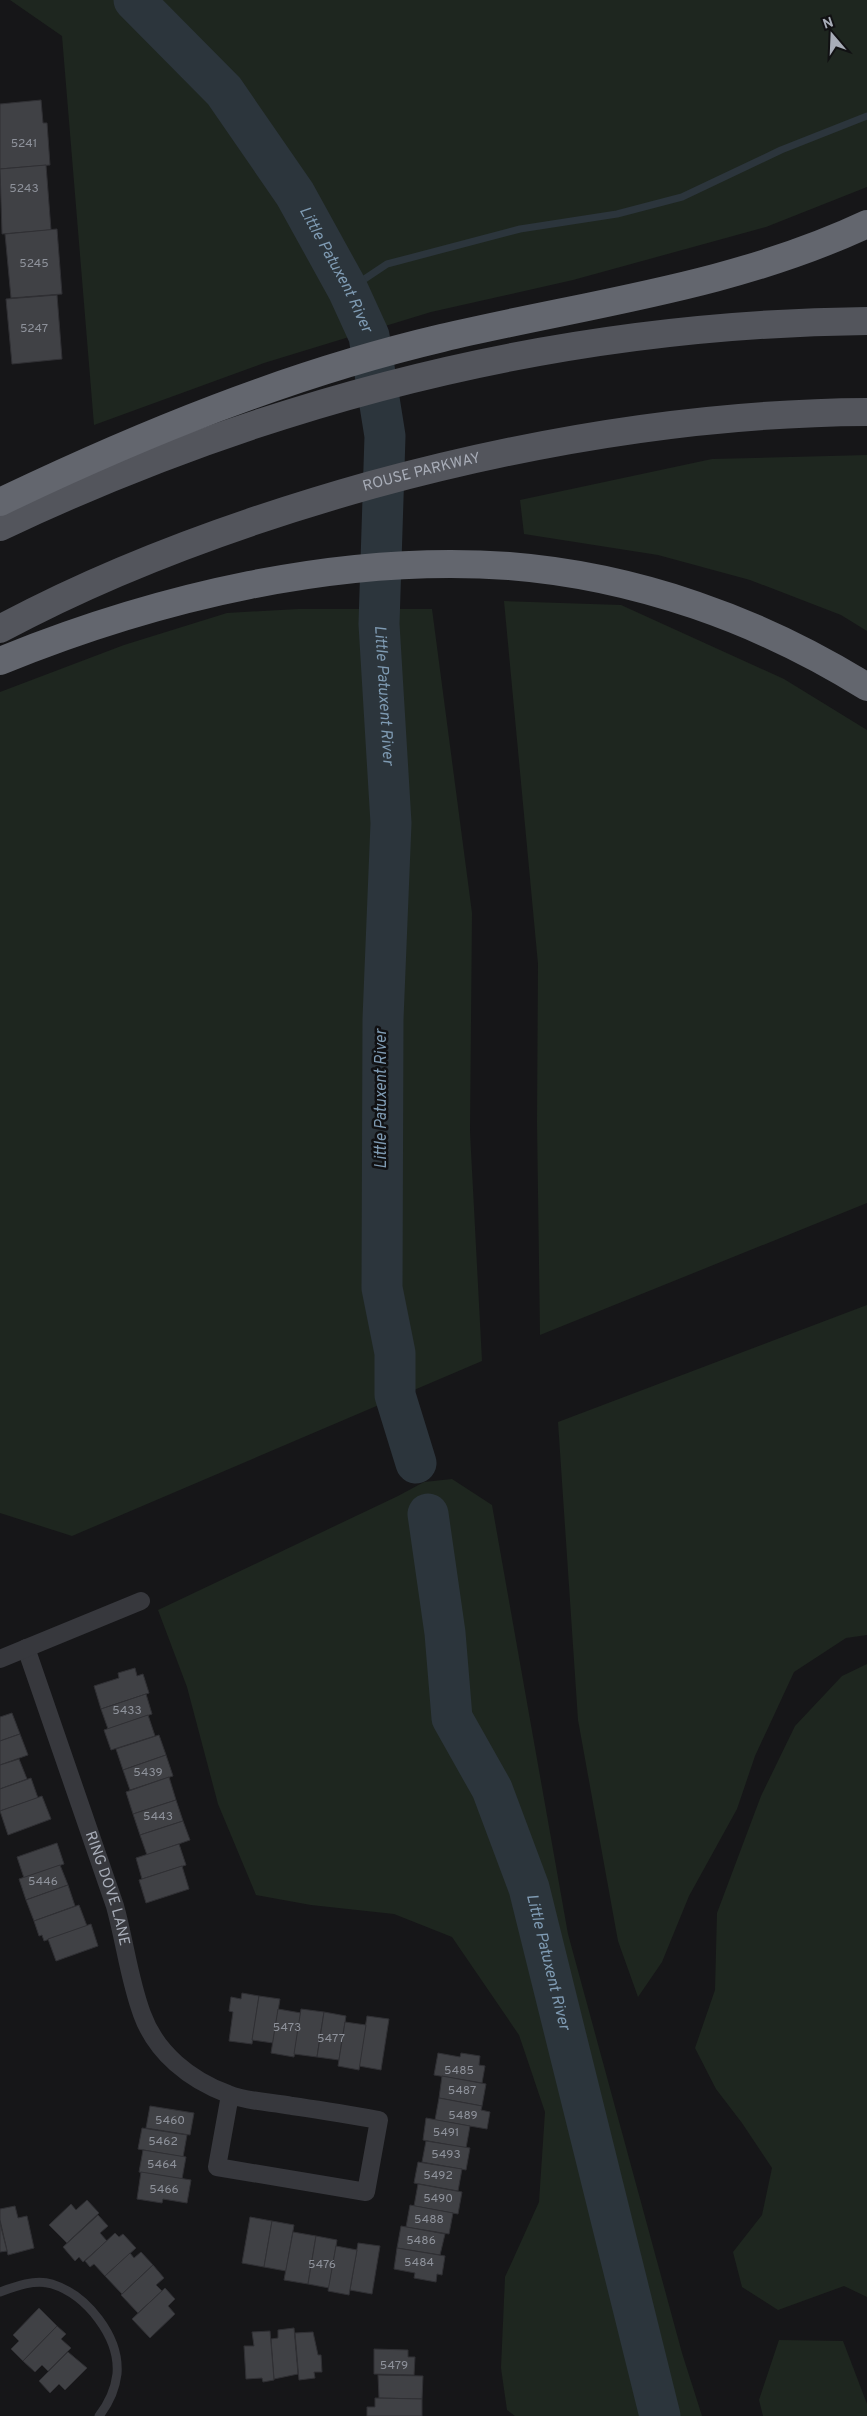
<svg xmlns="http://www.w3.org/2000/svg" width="867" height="2416" font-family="Overpass,sans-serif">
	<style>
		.green { fill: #1e261f }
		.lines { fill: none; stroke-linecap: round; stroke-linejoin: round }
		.stream { stroke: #2c353c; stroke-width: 7 }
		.river { stroke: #2c353c; stroke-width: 41 }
		.building { fill: #404145; stroke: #303034 }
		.service { stroke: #37383d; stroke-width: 9 }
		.minor { stroke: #37383d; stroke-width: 18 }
		.primary { stroke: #53555c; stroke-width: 28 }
		.motorway { stroke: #63666e; stroke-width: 28 }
		.labels { text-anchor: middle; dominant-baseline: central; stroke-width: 5; stroke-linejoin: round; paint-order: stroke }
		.number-label { font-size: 12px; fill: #8e929b }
		.street-label { font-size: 15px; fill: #a8adb8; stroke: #111113 }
		.water-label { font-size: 16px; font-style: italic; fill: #7f9bb3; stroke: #111113 }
	</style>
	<rect width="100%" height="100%" fill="#161618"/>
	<!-- green -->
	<g class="green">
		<polygon points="10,0 867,0 867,187 766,227 573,280 431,312 264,363 94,425 62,36"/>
		<polygon points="867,455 867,631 841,615 750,580 658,555 524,534 520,500 712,459"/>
		<polygon points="504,601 621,605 784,679 867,730 867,1203 540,1335 537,1122 538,964"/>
		<polygon points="298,609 432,609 472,913 470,1132 482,1361 72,1536 0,1513 0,692 124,645 227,613"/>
		<polygon points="867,1305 867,1635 846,1638 794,1672 755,1756 737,1809 689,1896 662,1962 638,1997 618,1941 578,1720 558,1422"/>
		<polygon points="452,1479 492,1505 568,1934 682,2353 702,2416 515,2416 507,2410 501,2368 505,2277 539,2202 545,2112 519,2035 452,1937 394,1914 311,1905 256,1895 218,1804 187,1687 158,1610 398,1496 424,1482"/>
		<polygon points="867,1664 867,2297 844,2286 778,2310 742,2287 733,2252 762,2215 772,2168 742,2123 716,2089 695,2048 715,1990 717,1913 761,1796 795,1726 842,1676"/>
		<polygon points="779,2340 843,2341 867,2404 867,2416 763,2416 759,2400"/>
	</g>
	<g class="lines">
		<!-- stream -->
		<polyline class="stream" points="348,290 387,264 520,229 617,214 682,197 781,150 867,116"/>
		<!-- river -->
		<g class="river">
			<path id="s1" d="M134,0l90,91 71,103 53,96 21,46 16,100 -6,188 12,199 -8,196 -1,269 13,65v42l21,68"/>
			<path id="s2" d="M428,1514l17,119 7,85 40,71 37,99 131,528"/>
		</g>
	</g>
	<!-- building -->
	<g class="building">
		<polygon points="41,100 43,123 47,123 50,165 0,169 0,104"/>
		<polygon points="46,165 51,230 2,234 0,169"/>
		<polygon points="57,229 62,294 11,298 5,234"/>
		<polygon points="57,295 62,359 12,364 6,299"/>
		<polygon points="135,1668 137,1676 143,1674 149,1693 101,1709 94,1686 119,1678 118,1673"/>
		<polygon points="146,1694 152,1714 108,1729 101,1709"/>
		<polygon points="12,1713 20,1734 0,1741 0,1717"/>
		<polygon points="148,1715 155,1736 111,1750 104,1730"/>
		<polygon points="20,1734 28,1755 0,1765 0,1741"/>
		<polygon points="159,1735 166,1755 123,1770 116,1749"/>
		<polygon points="166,1755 173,1776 130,1790 123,1770"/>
		<polygon points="19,1759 27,1779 0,1789 0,1765"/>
		<polygon points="169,1777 176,1800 133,1814 126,1792"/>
		<polygon points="31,1778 38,1798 0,1811 0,1789"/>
		<polygon points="42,1796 51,1819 8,1835 0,1811"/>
		<polygon points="176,1800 183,1821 140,1835 133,1814"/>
		<polygon points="183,1821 190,1840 147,1855 140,1835"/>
		<polygon points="57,1843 64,1864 24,1878 17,1857"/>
		<polygon points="179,1844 186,1865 142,1879 136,1858"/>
		<polygon points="60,1865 68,1885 26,1900 19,1879"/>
		<polygon points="182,1866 189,1889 146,1903 139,1880"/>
		<polygon points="68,1885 75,1906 34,1921 26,1900"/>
		<polygon points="79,1905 87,1926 44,1941 42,1935 39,1936 34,1921"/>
		<polygon points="91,1924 98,1946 56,1961 48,1939"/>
		<polygon points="242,1993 259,1996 252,2044 229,2041 233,2012 229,2011 231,1997 241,1999"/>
		<polygon points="259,1996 280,1999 273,2043 252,2040"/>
		<polygon points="278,2009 301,2013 294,2057 271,2053"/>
		<polygon points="301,2009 324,2012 317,2057 294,2054"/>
		<polygon points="324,2012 346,2016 339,2060 317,2057"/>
		<polygon points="367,2016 389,2019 381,2070 359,2066"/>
		<polygon points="345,2022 366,2025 359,2070 338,2066"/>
		<polygon points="438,2053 460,2057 461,2053 480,2056 479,2065 485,2066 482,2083 434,2075"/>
		<polygon points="442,2076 486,2084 482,2106 439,2098"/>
		<polygon points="439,2098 482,2106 481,2110 490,2112 487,2129 435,2120"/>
		<polygon points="150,2106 194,2113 190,2135 146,2128"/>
		<polygon points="426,2118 470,2126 466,2148 423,2140"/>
		<polygon points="142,2128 187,2135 183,2157 138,2149"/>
		<polygon points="426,2141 470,2148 466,2170 422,2162"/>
		<polygon points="143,2150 186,2157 182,2179 139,2172"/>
		<polygon points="418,2162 462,2169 458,2191 414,2183"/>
		<polygon points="141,2172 191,2180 187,2203 163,2199 162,2203 137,2199"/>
		<polygon points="418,2184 462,2192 458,2214 414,2206"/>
		<polygon points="87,2200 99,2213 67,2243 49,2225 71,2204 76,2210"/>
		<polygon points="410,2205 453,2213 449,2234 406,2227"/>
		<polygon points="15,2206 18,2218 27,2216 34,2248 8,2255 0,2220 0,2209"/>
		<polygon points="98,2215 108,2226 100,2233 107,2241 83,2262 79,2257 75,2261 63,2247"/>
		<polygon points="250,2217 272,2221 264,2267 242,2263"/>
		<polygon points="272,2221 294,2225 286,2271 264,2267"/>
		<polygon points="0,2223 7,2251 0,2252"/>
		<polygon points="401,2226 445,2234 440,2255 397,2248"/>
		<polygon points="293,2232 316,2236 308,2284 284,2280"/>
		<polygon points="115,2233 119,2237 123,2234 136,2248 105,2276 94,2264 90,2267 85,2261"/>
		<polygon points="316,2236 337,2240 329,2288 308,2284"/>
		<polygon points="358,2243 380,2246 372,2294 350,2290"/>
		<polygon points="336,2246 357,2250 349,2295 328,2291"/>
		<polygon points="397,2248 445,2256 442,2275 437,2274 436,2282 414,2278 415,2273 394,2269"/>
		<polygon points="141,2252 153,2265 122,2294 105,2276 130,2253 134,2258"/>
		<polygon points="153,2265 164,2278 156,2285 162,2291 138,2313 121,2295"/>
		<polygon points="165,2288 175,2299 168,2306 175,2314 150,2338 132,2319"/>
		<polygon points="39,2308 57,2326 23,2361 11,2349 19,2341 13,2335"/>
		<polygon points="57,2326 66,2334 61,2339 71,2348 48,2371 42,2365 35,2372 23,2361"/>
		<polygon points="294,2328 298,2374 274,2379 271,2339 278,2338 278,2330"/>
		<polygon points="270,2331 274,2380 263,2382 262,2378 246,2379 244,2346 254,2346 252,2332"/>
		<polygon points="313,2332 318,2355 321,2355 322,2372 314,2372 315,2378 299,2380 295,2333"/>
		<polygon points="374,2349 408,2350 408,2357 415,2357 414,2375 374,2374"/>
		<polygon points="68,2352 87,2368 65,2390 59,2384 50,2393 39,2381"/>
		<polygon points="378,2375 423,2376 422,2399 379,2398"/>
		<polygon points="375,2398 422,2399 422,2416 367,2416 367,2407 375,2407"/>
	</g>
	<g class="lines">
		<!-- service -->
		<path class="service" d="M0,2292c16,-6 35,-13 52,-8 35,11 68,53 65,90 -2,17 -8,29 -18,42"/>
		<!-- minor -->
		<g class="minor">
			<path id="s3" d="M26,1648l89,258c10,36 14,73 27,108 14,39 48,66 86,80 20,8 44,8 64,12 29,4 58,9 87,14l-13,72 -149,-25 13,-72"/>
			<polyline points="0,1659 141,1601"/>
		</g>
		<!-- primary -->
		<g class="primary">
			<path d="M0,527c273,-129 564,-203 867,-206"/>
			<path id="s4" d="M0,629c117,-63 243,-108 371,-144 161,-44 328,-72 496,-73"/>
		</g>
		<!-- motorway -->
		<g class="motorway">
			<path d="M0,502c142,-68 289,-128 442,-164 143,-34 291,-51 425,-114"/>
			<path d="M0,661c157,-64 339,-107 509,-95 127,10 251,54 358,121"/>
		</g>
	</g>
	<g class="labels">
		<!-- number labels -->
		<g class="number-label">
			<text x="24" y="144">5241</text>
			<text x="24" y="189">5243</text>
			<text x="34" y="264">5245</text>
			<text x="34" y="329">5247</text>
			<text x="127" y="1711">5433</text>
			<text x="148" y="1773">5439</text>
			<text x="158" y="1817">5443</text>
			<text x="43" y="1882">5446</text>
			<text x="287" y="2028">5473</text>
			<text x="331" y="2039">5477</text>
			<text x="459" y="2071">5485</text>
			<text x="462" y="2091">5487</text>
			<text x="463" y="2116">5489</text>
			<text x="170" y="2121">5460</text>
			<text x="446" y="2133">5491</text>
			<text x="163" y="2142">5462</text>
			<text x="446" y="2155">5493</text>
			<text x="162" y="2165">5464</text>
			<text x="438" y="2176">5492</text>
			<text x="164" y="2190">5466</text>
			<text x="438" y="2199">5490</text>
			<text x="429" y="2220">5488</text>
			<text x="421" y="2241">5486</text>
			<text x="419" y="2263">5484</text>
			<text x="322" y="2265">5476</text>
			<text x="394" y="2366">5479</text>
		</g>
		<!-- street labels -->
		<g class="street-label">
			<text stroke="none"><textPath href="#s4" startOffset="451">ROUSE PARKWAY</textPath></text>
			<text stroke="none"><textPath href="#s3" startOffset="254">RING DOVE LANE</textPath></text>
		</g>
		<!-- water labels -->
		<g class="water-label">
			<text stroke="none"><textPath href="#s1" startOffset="339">Little Patuxent River</textPath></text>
			<text stroke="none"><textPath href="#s1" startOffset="774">Little Patuxent River</textPath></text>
			<text transform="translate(382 1099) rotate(-90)">Little Patuxent River</text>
			<text stroke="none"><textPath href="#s2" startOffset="469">Little Patuxent River</textPath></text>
		</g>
	</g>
	<!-- north arrow -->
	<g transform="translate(832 35) rotate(341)" stroke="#111113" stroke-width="4" paint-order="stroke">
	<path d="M0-4L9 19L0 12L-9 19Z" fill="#a8adb8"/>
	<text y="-8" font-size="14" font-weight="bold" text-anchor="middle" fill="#a8adb8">N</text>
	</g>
</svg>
